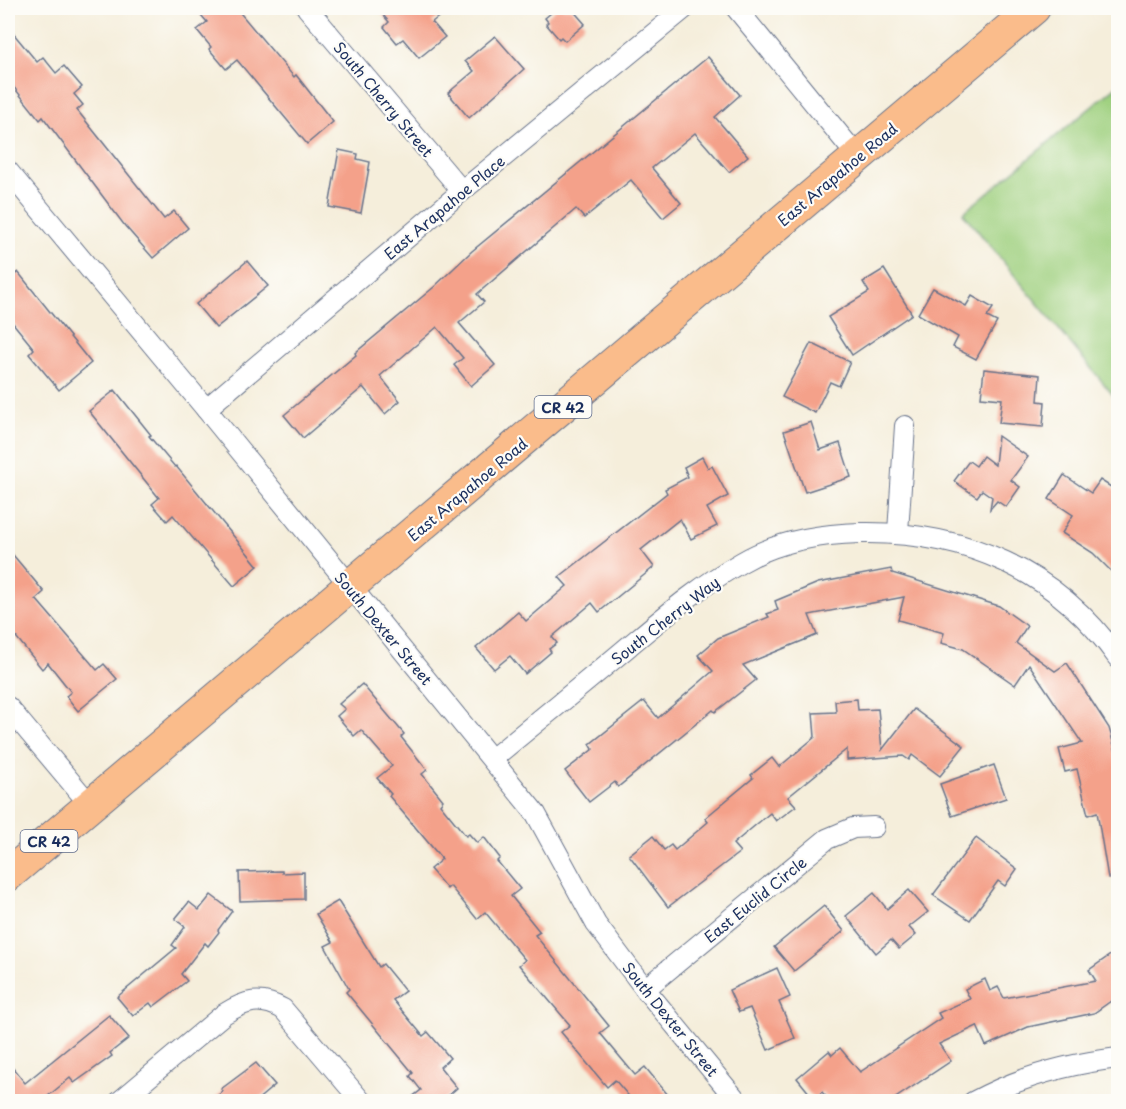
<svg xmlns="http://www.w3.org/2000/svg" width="1126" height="1109" font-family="'Playpen Sans',sans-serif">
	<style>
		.green { fill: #9fd07f; stroke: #5d806e; stroke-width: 1.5 }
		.building { fill: #f4a18a }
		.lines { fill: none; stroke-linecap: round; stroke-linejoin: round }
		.street-casing { stroke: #67728a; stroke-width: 22 }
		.primary-casing { stroke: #67728a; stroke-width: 34 }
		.street { stroke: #fff; stroke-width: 20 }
		.primary { stroke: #fabc8b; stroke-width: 32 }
		.labels { text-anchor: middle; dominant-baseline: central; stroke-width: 4.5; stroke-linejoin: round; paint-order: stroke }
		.shield { fill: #fdfcf7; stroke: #5f6c8c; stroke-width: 1.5 }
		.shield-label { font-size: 14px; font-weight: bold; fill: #1b2f5e }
		.street-label { font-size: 15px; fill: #1b2f5e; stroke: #fdfcf7 }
	</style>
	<rect width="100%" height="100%" fill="#fdfcf7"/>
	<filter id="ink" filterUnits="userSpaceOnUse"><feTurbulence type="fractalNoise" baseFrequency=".0167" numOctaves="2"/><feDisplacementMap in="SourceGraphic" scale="12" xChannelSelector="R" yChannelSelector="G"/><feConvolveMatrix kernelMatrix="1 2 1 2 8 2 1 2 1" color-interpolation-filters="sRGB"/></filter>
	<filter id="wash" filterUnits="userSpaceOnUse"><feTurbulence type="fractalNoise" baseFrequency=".008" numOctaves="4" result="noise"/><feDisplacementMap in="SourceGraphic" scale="24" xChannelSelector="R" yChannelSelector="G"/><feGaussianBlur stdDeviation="1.35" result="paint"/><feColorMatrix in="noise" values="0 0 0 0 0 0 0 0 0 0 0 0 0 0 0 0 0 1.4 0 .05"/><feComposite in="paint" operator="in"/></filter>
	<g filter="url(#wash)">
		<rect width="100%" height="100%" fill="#f5eedb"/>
		<!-- green -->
		<polygon class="green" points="1118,85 1118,401 963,213"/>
		<g id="blocks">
			<!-- building -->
			<g class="building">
				<polygon points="195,8 236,8 294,77 296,75 333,122 307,144 237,60 226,69 209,49 211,47 197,30 207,22"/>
				<polygon points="377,8 450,8 432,22 445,37 419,58 403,39 397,43 384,27 389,22"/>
				<polygon points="557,8 571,8 585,24 565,41 561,37 559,39 546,24 548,22 545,18"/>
				<polygon points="8,27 37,62 43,57 56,73 64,66 82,87 74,94 83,105 77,110 164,219 174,211 188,228 153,258 125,226 43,117 40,120 8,80"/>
				<polygon points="495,36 524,69 469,118 448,93 474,71 465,61"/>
				<polygon points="708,57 740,95 715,117 748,156 729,172 695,133 652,168 681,203 663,218 631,180 584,218 576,209 477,294 484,302 459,323 495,365 471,386 454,365 463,358 437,327 380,376 400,401 385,414 363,387 303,438 284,415 356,355 355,353 434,287 472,251"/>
				<polygon points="339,150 358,154 357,159 370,162 361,213 329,207"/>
				<polygon points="247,261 268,286 216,328 196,304"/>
				<polygon points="884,269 912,314 852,355 828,317 869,292 863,282"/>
				<polygon points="18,272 91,363 59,390 29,354 34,349 8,317 8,281"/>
				<polygon points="933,288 966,306 972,296 993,308 987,317 997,322 976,359 953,347 958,337 918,314"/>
				<polygon points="811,343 850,362 839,386 830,382 815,413 782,397"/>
				<polygon points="984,369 1040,375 1038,401 1045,402 1043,427 999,423 1002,399 981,397"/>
				<polygon points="115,390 151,435 149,436 175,467 176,466 258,566 234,586 173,515 167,521 152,504 159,498 89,411"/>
				<polygon points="811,422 820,450 840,443 851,477 805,492 784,431"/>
				<polygon points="998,436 1028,457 1011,480 1020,487 1006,507 997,501 990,509 992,497 982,490 977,497 954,481 969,461 976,466 983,456 995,465"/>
				<polygon points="702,457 708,468 712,466 728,496 707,508 717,526 691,539 680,519 641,550 654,567 599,612 592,603 552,637 557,643 549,649 551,652 525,674 510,656 494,669 476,648 518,612 526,621 567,586 559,577 667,493 665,489 688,477 684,467"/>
				<polygon points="1064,475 1091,493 1100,480 1119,492 1119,579 1093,553 1062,533 1073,515 1049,499"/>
				<polygon points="8,549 44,592 36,599 97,670 104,664 117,679 78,711 66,696 71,692 48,663 42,669 8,627"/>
				<polygon points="891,569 892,573 999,606 1027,626 1016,643 1055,671 1067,663 1109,728 1119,762 1119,877 1108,878 1097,812 1088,815 1077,769 1065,772 1059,749 1082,743 1029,664 1015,685 963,649 941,643 944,633 898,620 904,597 809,615 817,635 743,665 756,680 715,712 713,710 618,787 615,782 589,802 565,771 593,749 590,744 644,701 658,718 713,671 698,655 718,638 769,617 767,614 778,610 775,601 818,583"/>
				<polygon points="362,684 404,734 401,737 427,770 422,774 443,800 440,804 466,836 469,834 477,843 484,837 500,858 497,861 520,889 511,896 540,932 535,935 609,1026 600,1033 635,1075 645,1067 673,1101 633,1101 615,1080 607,1087 561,1032 570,1025 519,965 525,960 485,912 477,919 450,886 447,889 430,869 442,859 389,796 391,794 377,778 392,766 361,730 354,736 337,716 345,709 339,704"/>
				<polygon points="857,699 858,710 878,709 882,750 914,709 964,746 940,776 912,755 909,760 903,756 847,760 847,749 788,797 796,806 776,821 770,813 733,844 740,852 668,907 629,855 653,836 664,850 671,845 675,850 708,822 705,818 753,778 751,775 772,758 779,767 815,737 813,713 836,712 835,701"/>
				<polygon points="994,765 1006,798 952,816 940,784"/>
				<polygon points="976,838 1017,869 1005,886 998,881 970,920 933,895"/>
				<polygon points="282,871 282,873 304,872 304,899 240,901 239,872"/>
				<polygon points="909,890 928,912 909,927 916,935 899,949 891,940 876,953 846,916 874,893 887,909"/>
				<polygon points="211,895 232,911 218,930 219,932 208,946 205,943 181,974 187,981 153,1007 150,1003 133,1016 117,997 176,948 172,945 185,927 175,919 189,902 199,910"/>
				<polygon points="338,901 379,967 383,964 405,991 393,1000 423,1036 428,1032 450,1058 440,1067 457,1088 442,1101 407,1101 421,1090 410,1076 413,1073 346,992 349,989 325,946 333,942 316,914"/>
				<polygon points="824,906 844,931 794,971 774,947"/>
				<polygon points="1119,949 1119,1012 1111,1001 1094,1013 1028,1027 986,1046 977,1026 939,1044 951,1061 891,1101 830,1101 822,1092 814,1099 797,1078 829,1051 832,1055 840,1048 860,1072 941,1018 938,1013 970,999 965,989 985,979 990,991 998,987 1004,998 1096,981 1089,970"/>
				<polygon points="777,968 790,997 779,1002 795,1038 768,1050 750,1008 739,1012 729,990"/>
				<polygon points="109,1015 129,1038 110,1053 112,1056 74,1083 70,1078 42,1101 8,1101 8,1062 25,1083"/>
				<polygon points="256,1063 275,1085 256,1101 211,1101 223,1091 221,1089"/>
			</g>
		</g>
	</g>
	<g filter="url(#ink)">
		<use href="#blocks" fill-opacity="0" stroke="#67728a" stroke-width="1.5"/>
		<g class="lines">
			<!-- street casing -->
			<g class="street-casing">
				<g id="street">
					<polyline points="307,8 462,191"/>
					<polyline points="736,8 857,156"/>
					<polyline points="8,171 206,409 536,814 596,924 645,989 738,1102"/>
					<polyline points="206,409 462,191 685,8"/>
					<polyline points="898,532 905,426"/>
					<polyline points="8,707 91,806"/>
					<path d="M492,759c46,-38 92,-75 137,-113 36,-30 72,-61 113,-84 36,-21 78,-28 118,-29 105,-2 196,37 258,125"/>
					<polyline points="645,989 827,839 853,828 874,827"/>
					<path d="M119,1102l105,-88c21,-13 36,-18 59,-5l79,93"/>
					<path d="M973,1102c46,-25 93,-38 145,-44"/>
				</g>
			</g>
			<!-- primary casing -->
			<g class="primary-casing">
				<polyline id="primary" points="8,875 1034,8"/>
			</g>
			<!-- street -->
			<use href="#street" class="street"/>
			<!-- primary -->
			<use href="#primary" class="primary"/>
		</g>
	</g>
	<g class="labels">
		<!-- shield labels -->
		<g class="shield">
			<rect x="534.5" y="396" width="57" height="22" rx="4.5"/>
			<rect x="20.5" y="830" width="57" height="22" rx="4.5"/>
		</g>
		<g class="shield-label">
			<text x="563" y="407">CR 42</text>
			<text x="49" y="841">CR 42</text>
		</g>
		<!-- street labels -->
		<g class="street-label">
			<text transform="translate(384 99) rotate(50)">South Cherry Street</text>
			<text transform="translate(837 174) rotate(-40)">East Arapahoe Road</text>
			<text transform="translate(444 207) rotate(-40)">East Arapahoe Place</text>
			<text transform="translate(467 489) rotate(-40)">East Arapahoe Road</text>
			<text transform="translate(665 620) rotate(-38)">South Cherry Way</text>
			<text transform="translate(384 628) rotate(50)">South Dexter Street</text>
			<text transform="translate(755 899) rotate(-39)">East Euclid Circle</text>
			<text transform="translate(671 1019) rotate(51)">South Dexter Street</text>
		</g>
	</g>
	<!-- margin -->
	<rect width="1126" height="1109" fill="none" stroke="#fdfcf7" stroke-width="30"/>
</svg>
